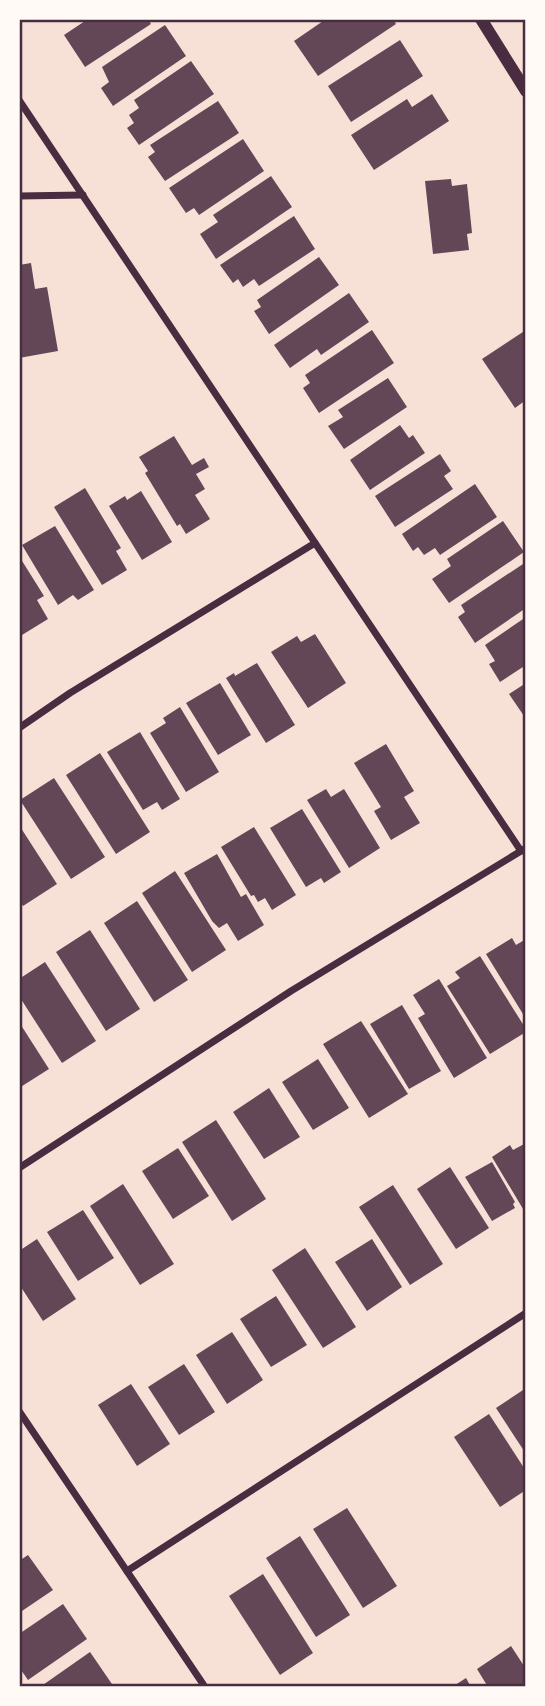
<svg xmlns="http://www.w3.org/2000/svg" width="545" height="1706" font-family="'Noto Sans',sans-serif">
	<style>
		.building { fill: #644757 }
		.lines { fill: none; stroke-linecap: round; stroke-linejoin: round }
		.minor { stroke: #4a2c40; stroke-width: 7 }
		.tertiary { stroke: #4a2c40; stroke-width: 12 }
		.neatline { fill: none; stroke: #4a2c40; stroke-width: 2.5 }
	</style>
	<rect width="100%" height="100%" fill="#f7e1d7"/>
	<!-- building -->
	<g class="building">
		<polygon points="88,19 148,19 151,24 85,67 64,35"/>
		<polygon points="326,19 393,19 396,24 318,76 294,41"/>
		<polygon points="165,25 186,56 113,106 101,88 109,82 102,67"/>
		<polygon points="400,40 423,76 351,122 328,86"/>
		<polygon points="191,61 214,94 139,145 127,128 134,123 129,115 139,108 134,100"/>
		<polygon points="432,94 449,121 374,170 351,135 407,99 412,107"/>
		<polygon points="218,101 239,133 165,181 148,157 155,152 150,145"/>
		<polygon points="243,139 264,171 199,215 194,208 186,213 169,188"/>
		<polygon points="271,176 292,207 216,259 200,234 218,222 213,215"/>
		<polygon points="451,179 452,186 467,184 472,233 467,234 469,250 433,254 425,181"/>
		<polygon points="294,216 315,249 259,286 254,279 243,287 238,279 233,283 220,265"/>
		<polygon points="319,257 339,285 269,334 254,311 261,307 257,300"/>
		<polygon points="31,263 35,289 47,287 58,351 19,358 19,265"/>
		<polygon points="349,293 369,322 321,355 317,349 290,368 274,345"/>
		<polygon points="372,330 394,363 319,413 303,388 310,383 305,375"/>
		<polygon points="526,330 526,400 515,408 482,359"/>
		<polygon points="388,378 407,407 344,449 328,426 343,417 338,410"/>
		<polygon points="400,425 409,438 413,435 425,453 370,490 350,460"/>
		<polygon points="174,436 192,465 204,458 209,467 196,474 205,489 195,495 210,519 186,534 180,524 177,526 145,473 148,471 139,457"/>
		<polygon points="440,454 451,471 444,476 453,489 395,527 375,496"/>
		<polygon points="475,484 497,517 440,555 435,548 424,555 418,547 413,551 402,534"/>
		<polygon points="85,488 121,548 116,551 127,570 102,585 54,507"/>
		<polygon points="141,491 172,542 142,560 109,506 125,496 127,500"/>
		<polygon points="503,521 524,552 449,603 432,579 451,566 447,559"/>
		<polygon points="55,526 94,590 78,600 73,595 58,605 22,545"/>
		<polygon points="19,556 44,596 37,600 48,619 22,635 19,629"/>
		<polygon points="526,562 526,608 475,643 458,617 465,612 461,605"/>
		<polygon points="526,617 526,665 500,682 489,664 495,661 485,645"/>
		<polygon points="315,634 346,683 308,708 271,652 297,636 301,642"/>
		<polygon points="257,663 295,725 266,743 226,678 234,673 235,676"/>
		<polygon points="220,683 251,735 218,755 186,703"/>
		<polygon points="526,683 526,719 509,694"/>
		<polygon points="180,707 219,772 186,792 150,733 166,723 163,718"/>
		<polygon points="140,732 180,799 162,810 157,802 143,810 107,752"/>
		<polygon points="386,744 414,791 404,797 420,823 391,840 374,811 381,807 354,763"/>
		<polygon points="100,753 150,832 116,854 66,775"/>
		<polygon points="54,778 105,857 71,879 20,800"/>
		<polygon points="326,789 331,797 344,789 380,848 349,868 307,800"/>
		<polygon points="302,809 341,872 324,883 321,878 306,887 270,828"/>
		<polygon points="19,825 57,884 23,906 19,900"/>
		<polygon points="254,827 296,895 272,910 265,898 258,902 254,895 251,896 221,847"/>
		<polygon points="217,854 241,897 246,894 264,925 238,941 227,923 219,928 212,921 184,873"/>
		<polygon points="175,871 226,950 192,972 142,893"/>
		<polygon points="137,901 188,980 154,1002 104,923"/>
		<polygon points="90,930 140,1009 106,1031 56,952"/>
		<polygon points="512,938 516,945 526,939 526,1019 486,954"/>
		<polygon points="480,956 526,1029 526,1032 490,1054 447,986 460,978 455,972"/>
		<polygon points="45,962 96,1041 62,1063 19,996 19,979"/>
		<polygon points="439,979 487,1058 454,1078 418,1018 425,1014 413,995"/>
		<polygon points="402,1005 441,1071 409,1089 370,1024"/>
		<polygon points="361,1021 408,1094 369,1118 323,1044"/>
		<polygon points="19,1022 49,1069 19,1088"/>
		<polygon points="318,1059 349,1108 313,1130 282,1082"/>
		<polygon points="269,1088 300,1137 264,1159 233,1112"/>
		<polygon points="216,1120 266,1199 232,1221 182,1142"/>
		<polygon points="526,1143 526,1214 492,1157 510,1145 513,1150"/>
		<polygon points="178,1148 209,1196 173,1219 142,1171"/>
		<polygon points="492,1162 515,1202 513,1204 515,1208 492,1221 465,1177"/>
		<polygon points="450,1167 489,1228 456,1249 417,1189"/>
		<polygon points="123,1184 174,1264 140,1285 90,1206"/>
		<polygon points="393,1185 443,1264 410,1285 359,1207"/>
		<polygon points="83,1210 114,1258 78,1281 47,1232"/>
		<polygon points="37,1239 76,1299 43,1321 19,1284 19,1251"/>
		<polygon points="372,1239 402,1287 367,1311 335,1262"/>
		<polygon points="305,1248 356,1327 323,1348 272,1270"/>
		<polygon points="276,1296 307,1345 271,1367 240,1319"/>
		<polygon points="232,1332 263,1380 227,1404 196,1355"/>
		<polygon points="184,1364 215,1412 179,1435 148,1387"/>
		<polygon points="131,1384 170,1444 137,1466 98,1405"/>
		<polygon points="526,1388 526,1454 496,1408"/>
		<polygon points="489,1414 526,1471 526,1490 500,1507 454,1437"/>
		<polygon points="347,1508 397,1586 363,1608 313,1529"/>
		<polygon points="300,1536 350,1615 316,1637 266,1558"/>
		<polygon points="28,1555 53,1590 19,1613 19,1561"/>
		<polygon points="263,1574 313,1653 280,1675 229,1596"/>
		<polygon points="63,1604 87,1639 28,1680 19,1667 19,1634"/>
		<polygon points="511,1646 526,1669 526,1687 488,1687 477,1669"/>
		<polygon points="90,1652 114,1687 40,1687"/>
		<polygon points="466,1678 471,1687 452,1687"/>
	</g>
	<g class="lines">
		<!-- minor -->
		<g class="minor">
			<polyline points="19,100 521,851"/>
			<polyline points="19,196 83,195"/>
			<polyline points="19,728 70,693 315,543"/>
			<polyline points="19,1168 291,991 526,848"/>
			<polyline points="19,1411 205,1687"/>
			<polyline points="127,1571 526,1313"/>
		</g>
		<!-- tertiary -->
		<polyline class="tertiary" points="481,19 526,91"/>
	</g>
	<!-- border -->
	<rect width="545" height="1706" fill="none" stroke="#fffaf5" stroke-width="42"/>
	<rect x="21" y="21" width="503" height="1664" class="neatline"/>
</svg>
